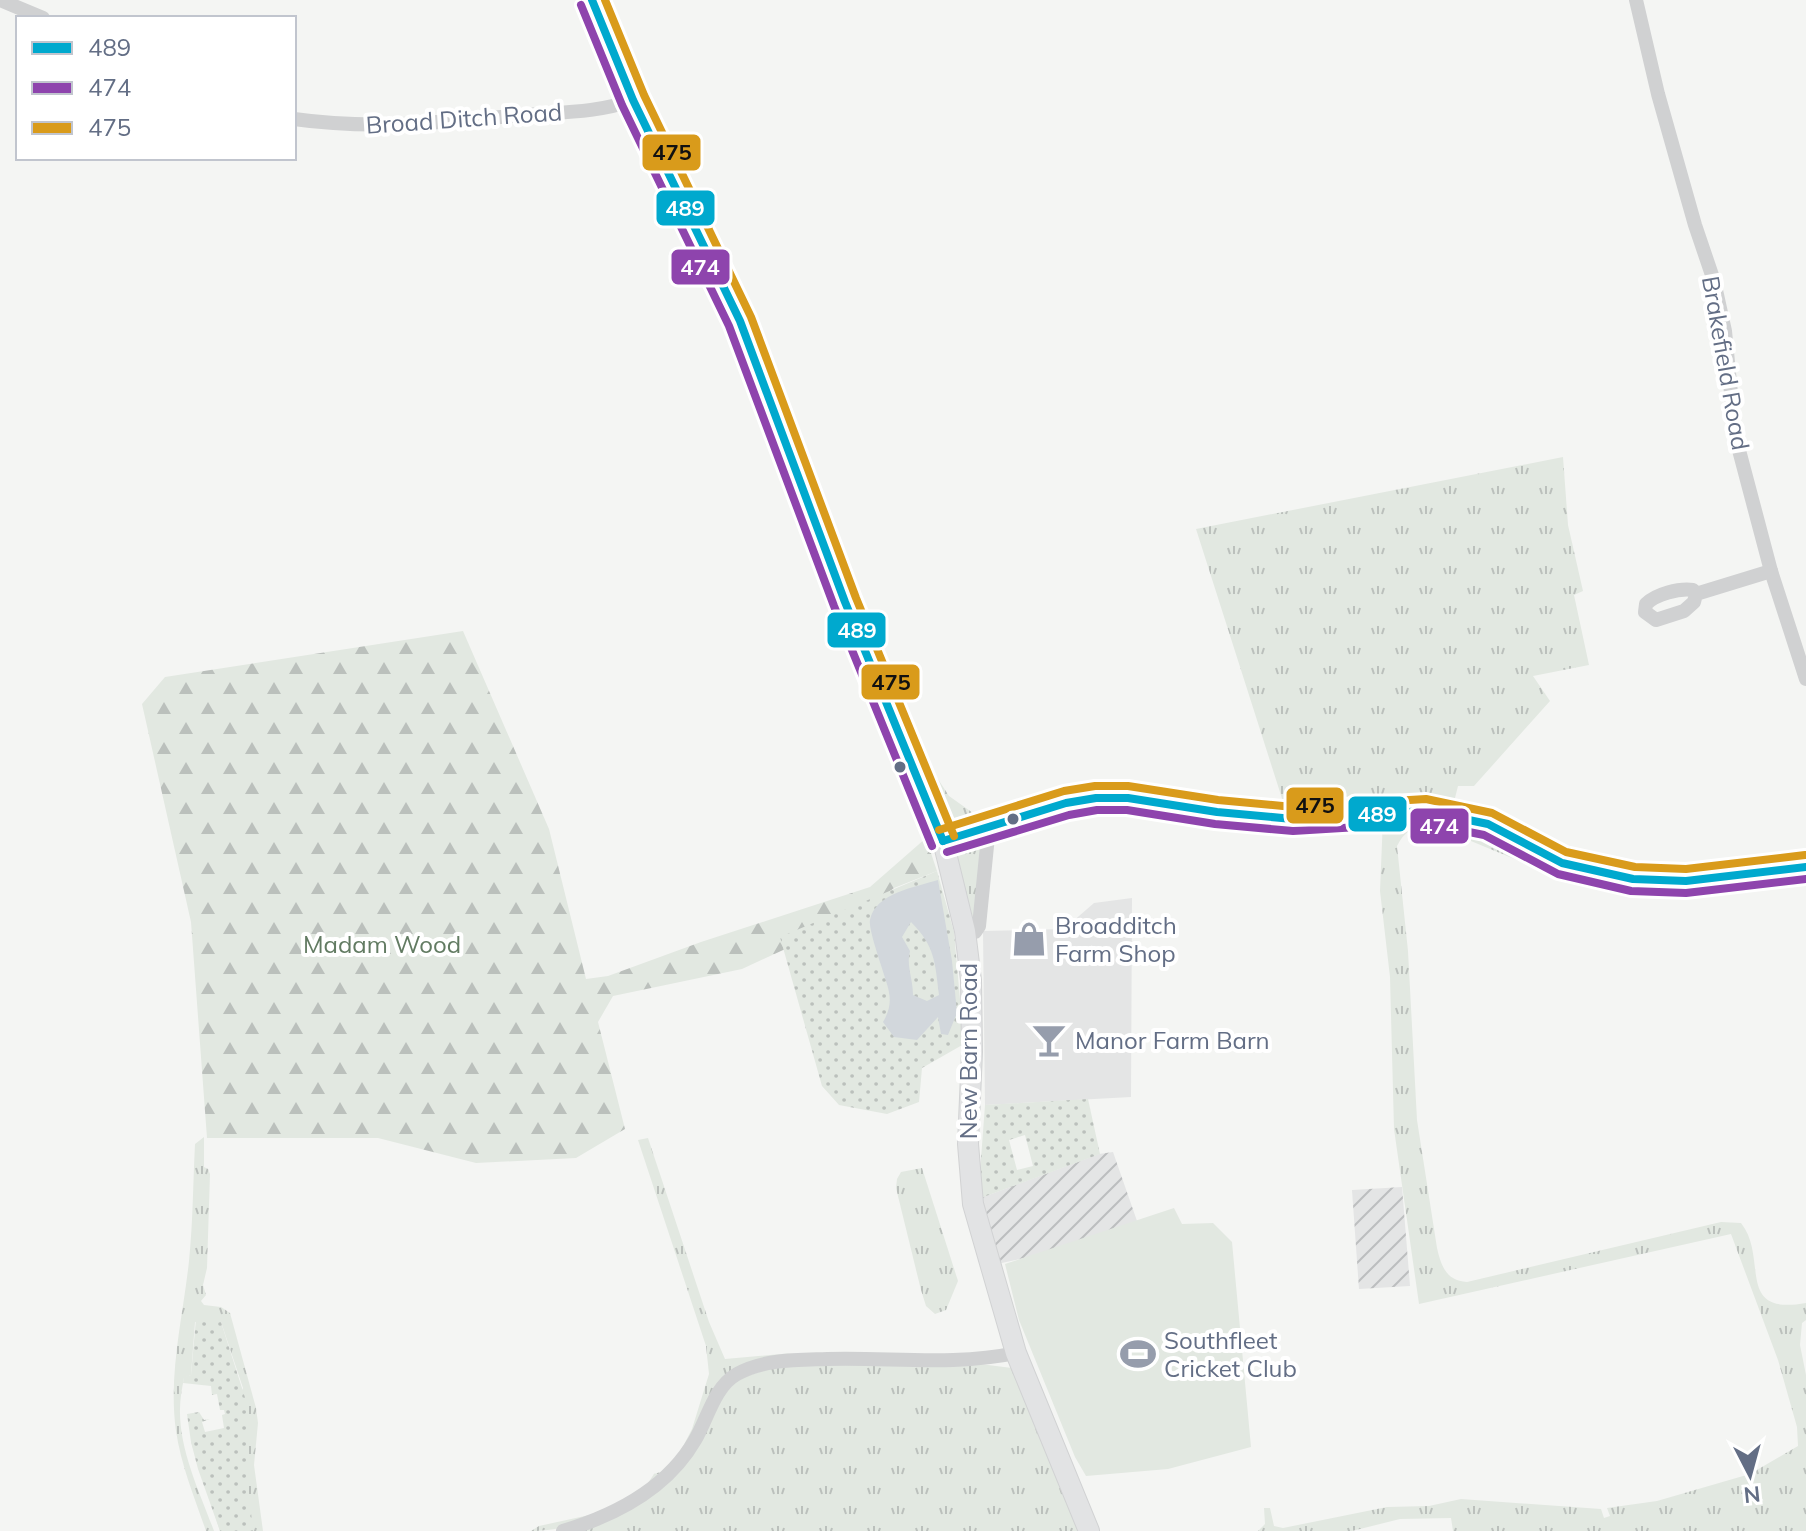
<svg xmlns="http://www.w3.org/2000/svg" width="1806" height="1531" font-family="Mulish,sans-serif">
	<style>
		.built { fill: #e4e5e5 }
		.industrial { fill: url(#industrial-furrows) }
		.grass { fill: url(#grass-tufts) }
		.forest { fill: url(#forest-firs) }
		.park { fill: url(#park-dots); fill-rule: evenodd }
		.pitch { fill: #e2e8e1 }
		.water { fill: #d2d7dc; fill-rule: evenodd }
		.lines { fill: none; stroke-linecap: round; stroke-linejoin: round }
		.secondary-casing { stroke: #d1d2d3; stroke-width: 22 }
		.street { stroke: #d0d1d2; stroke-width: 14 }
		.secondary { stroke: #e2e3e4; stroke-width: 20 }
		.bus-1-casing { stroke: #fff; stroke-width: 14 }
		.bus-2-casing { stroke: #fff; stroke-width: 14 }
		.bus-3-casing { stroke: #fff; stroke-width: 14 }
		.bus-1 { stroke: #00a9ce; stroke-width: 8 }
		.bus-2 { stroke: #8e44ad; stroke-width: 8 }
		.bus-3 { stroke: #d99b1b; stroke-width: 8 }
		.bus-dot { fill: #636e85; stroke: #fff; stroke-width: 3 }
		.labels { text-anchor: middle; dominant-baseline: central; stroke-width: 8; stroke-linejoin: round; paint-order: stroke }
		.street-label { font-size: 24px; fill: #636e85; stroke: #fff }
		.poi-label { font-size: 24px; fill: #636e85; stroke: #fff; text-anchor: start }
		.park-label { font-size: 24px; fill: #627b62; stroke: #fff }
		.line-badge { stroke: #fff; stroke-width: 3 }
		.badge-label { font-size: 22px; text-anchor: middle; font-weight: bold; fill: #fff }
		.pale-badge-label { font-size: 22px; text-anchor: middle; font-weight: bold; fill: #111 }
	</style>
	<defs>
		<pattern id="industrial-furrows" width="10" height="10" patternUnits="userSpaceOnUse" patternTransform="scale(2)"><rect width="10" height="10" fill="#e4e5e5"/><path d="M-1 1l2-2M0 10L10 0M9 11l2-2" fill="none" stroke="#bcbebf"/></pattern>
		<pattern id="grass-tufts" width="24" height="20" patternUnits="userSpaceOnUse" patternTransform="scale(2)"><rect width="24" height="20" fill="#e2e8e1"/><path d="M3 7l-1-3M5 7V3M7 7l1-3M15 17l-1-3M17 17v-4M19 17l1-3" fill="none" stroke="#bbc0bc"/></pattern>
		<pattern id="forest-firs" width="22" height="20" patternUnits="userSpaceOnUse" patternTransform="scale(2)"><rect width="22" height="20" fill="#e2e8e1"/><path d="M5 1l3.5 6h-7zM16 11l3.5 6h-7z" fill="#bbc0bc"/></pattern>
		<pattern id="park-dots" width="8" height="8" patternUnits="userSpaceOnUse" patternTransform="scale(2)"><rect width="8" height="8" fill="#e2e8e1"/><path d="M2 2h.1M6 6h.1" fill="none" stroke="#bbc0bc" stroke-width="1.8" stroke-linecap="round"/></pattern>
	</defs>
	<rect width="100%" height="100%" fill="#f4f5f3"/>
	<!-- built -->
	<polygon class="built" points="1132,898 1131,1097 985,1105 983,931 1064,929 1094,903"/>
	<!-- industrial -->
	<g class="industrial">
		<polygon points="1113,1152 1137,1221 1029,1257 997,1264 978,1199 1099,1154"/>
		<polygon points="1402,1187 1410,1286 1359,1289 1352,1190"/>
	</g>
	<!-- grass -->
	<g class="grass">
		<polygon points="1563,457 1568,525 1583,591 1574,595 1589,665 1533,676 1550,701 1474,786 1458,786 1453,806 1394,798 1286,811 1196,529"/>
		<polygon points="936,776 949,796 980,818 960,825 946,820 934,794"/>
		<path d="M1415,812l67,13 104,47 174,6 1,5 -2,7c-38,5 -78,12 -117,7 -68,-8 -134,-42 -198,-67 -20,-5 -37,-5 -47,16l11,105 9,169 20,128c4,17 9,33 30,34l254,-60 20,1c28,35 -7,93 65,80v17l-4,3 -2,22 6,30v156h-353l-2,-13 -51,1 -48,12h-94l7,-7 -1,-16h6l4,18 9,2 104,-21 42,-1 32,-7 140,10 3,9 6,-2 -3,-8 50,-7 93,-27 48,-28 -1,-19 -19,-67 -47,-126 -312,70 -25,-175 -4,-152 -10,-86 3,-73z"/>
		<polygon points="982,837 975,920 972,921 956,854 963,842"/>
		<path d="M204,1137v30l4,2 2,5 -3,94 -4,17 3,10 -5,6 3,4 17,2 9,6 26,95 2,15 -4,42 9,66h-43l-29,-89 1,-3 20,30 31,-81 -22,-66h-26l-4,53 -7,3c-2,10 -4,21 -4,31 -1,41 20,84 34,122h-8c-11,-32 -25,-66 -30,-100 -8,-57 7,-114 13,-170 4,-39 4,-78 6,-117z"/>
		<path d="M648,1138l61,184 16,37 67,-6c-21,6 -53,11 -69,26 -16,14 -21,42 -31,61 -28,51 -103,91 -161,91l8,-5 55,-12 20,-9 32,-19 8,-12 13,-4 10,-12 15,-29 17,-55 -3,-28 -68,-206z"/>
		<polygon points="922,1168 958,1281 946,1310 935,1314 926,1306 921,1290 896,1188 897,1179 901,1172"/>
		<polygon points="784,1364 980,1364 1012,1368 1082,1531 574,1531 649,1494 716,1404 738,1379"/>
	</g>
	<!-- forest -->
	<polygon class="forest" points="463,631 549,829 586,979 608,976 701,942 870,887 926,838 937,871 894,888 859,915 742,969 613,996 598,1022 625,1129 576,1158 476,1163 378,1138 207,1138 191,922 142,704 165,677"/>
	<!-- park -->
	<g class="park">
		<polygon points="937,871 954,932 964,1044 922,1068 919,1102 887,1114 839,1105 822,1086 780,937"/>
		<path d="M1088,1099l12,55 -122,45 7,-94zM1025,1135l8,31 -16,4 -8,-30z"/>
		<polygon points="196,1319 221,1322 248,1407 247,1474 253,1531 220,1531 198,1469 191,1442 187,1414 199,1412 204,1420 210,1419 202,1422 205,1432 224,1428 222,1415 225,1414 224,1410 220,1410 217,1394 212,1395 211,1386 183,1383 184,1377 191,1375"/>
	</g>
	<!-- pitch -->
	<polygon class="pitch" points="1174,1208 1182,1224 1213,1223 1232,1242 1251,1447 1168,1469 1086,1476 1075,1457 1019,1320 1005,1264"/>
	<!-- water -->
	<path class="water" d="M938,880l14,81 5,52 -9,22 -7,-1 -3,-17 -21,23 -23,-3 -11,-15c9,-15 8,-26 3,-41 -3,-11 -18,-52 -16,-61 5,-27 46,-33 68,-40zM911,922c24,24 24,40 28,73l-12,6 -14,-6c0,-16 -7,-30 -3,-44l-8,-14z"/>
	<g class="lines">
		<!-- secondary casing -->
		<g class="secondary-casing">
			<polyline id="secondary" points="592,0 633,100 740,321 845,602 943,841 965,931 971,980 972,1052 968,1144 973,1204 1016,1353 1089,1531"/>
		</g>
		<!-- street -->
		<g class="street">
			<polyline points="0,0 43,18"/>
			<polyline points="1636,0 1658,94 1695,225 1714,281 1725,331 1735,435 1771,571 1806,679"/>
			<path d="M294,119c77,11 152,3 229,-4 36,-3 75,-2 110,-15"/>
			<path d="M1696,594l-2,8 -10,9 -28,9 -11,-8 1,-8c10,-10 33,-16 47,-14l3,4 75,-23"/>
			<polyline points="943,841 1066,803 1096,798 1128,798 1217,812 1293,819 1425,811 1488,824 1562,863 1633,879 1686,881 1806,867"/>
			<polyline points="966,934 975,932 979,926 989,826"/>
			<path d="M563,1531c53,-16 104,-42 132,-91 13,-22 19,-53 42,-66 27,-15 60,-14 90,-15 62,-2 127,7 189,-6"/>
		</g>
		<!-- secondary -->
		<use href="#secondary" class="secondary"/>
		<!-- bus-1 casing -->
		<g class="bus-1-casing">
			<g id="bus-1">
				<polyline points="592,0 633,100 740,321 845,602 943,841"/>
				<polyline points="943,841 1066,803 1096,798 1128,798 1217,812 1293,819 1425,811 1488,824 1562,863 1633,879 1686,881 1806,867"/>
			</g>
		</g>
		<!-- bus-2 casing -->
		<g class="bus-2-casing">
			<g id="bus-2">
				<polyline points="581,5 622,105 729,326 834,606 932,846"/>
				<polyline points="947,852 1069,815 1097,810 1127,810 1215,824 1293,831 1424,823 1484,835 1558,874 1631,891 1686,893 1806,879"/>
			</g>
		</g>
		<!-- bus-3 casing -->
		<g class="bus-3-casing">
			<g id="bus-3">
				<polyline points="605,0 644,95 751,317 856,598 954,836"/>
				<polyline points="939,830 1064,791 1095,786 1128,786 1218,800 1293,807 1426,799 1492,813 1566,852 1635,867 1686,869 1805,855"/>
			</g>
		</g>
		<!-- bus-1 -->
		<use href="#bus-1" class="bus-1"/>
		<!-- bus-2 -->
		<use href="#bus-2" class="bus-2"/>
		<!-- bus-3 -->
		<use href="#bus-3" class="bus-3"/>
	</g>
	<!-- icons -->
	<defs>
		<g id="shop-bare" transform="scale(2.76)"><path d="M-5-2.5h2.3a2.7 3.5 0 0 1 5.4 0H5L5.5 6h-11ZM-1.5-2.5h3a1.5 2.3 0 0 0-3 0Z" fill="#969dac" stroke="#fff" stroke-width="2.5" paint-order="stroke"/></g>
		<g id="bar-bare" transform="scale(2.76)"><path d="M-6-5H6L.8 .8V4.5H3.5V6h-7V4.5H-.8V.8Z" fill="#969dac" stroke="#fff" stroke-width="2.5" paint-order="stroke"/></g>
		<g id="stadium-bare" transform="scale(2.76)"><path d="M0-5a6.5 5 0 1 0 0 10a6.5 5 0 1 0 0-10ZM-3.5-1.8h7v3.6h-7Z" fill="#969dac" stroke="#fff" stroke-width="2.5" paint-order="stroke"/></g>
	</defs>
	<g fill-rule="evenodd">
		<use href="#shop-bare" x="1029" y="939"/>
		<use href="#bar-bare" x="1049" y="1040"/>
		<use href="#stadium-bare" x="1138" y="1354"/>
	</g>
	<!-- markers -->
	<g class="bus-dot">
		<circle cx="900" cy="767" r="7"/>
		<circle cx="1013" cy="819" r="7"/>
	</g>
	<g class="labels">
		<!-- street labels -->
		<g class="street-label">
			<text transform="translate(464 118) rotate(-4)">Broad Ditch Road</text>
			<text transform="translate(1726 363) rotate(80)">Brakefield Road</text>
			<text transform="translate(968 1051) rotate(-90)">New Barn Road</text>
		</g>
		<!-- poi labels -->
		<g class="poi-label">
			<text x="1055" y="925">Broadditch<tspan x="1055" dy="28">Farm Shop</tspan></text>
			<text x="1075" y="1040">Manor Farm Barn</text>
			<text x="1164" y="1340">Southfleet<tspan x="1164" dy="28">Cricket Club</tspan></text>
		</g>
		<!-- park labels -->
		<g class="park-label">
			<text x="382" y="944">Madam Wood</text>
		</g>
	</g>
	<g class="line-badge">
		<rect x="641" y="133" width="61" height="39" rx="8" fill="#d99b1b"/>
		<rect x="655" y="189" width="61" height="38" rx="8" fill="#00a9ce"/>
		<rect x="670" y="248" width="61" height="38" rx="8" fill="#8e44ad"/>
		<rect x="826" y="611" width="61" height="38" rx="8" fill="#00a9ce"/>
		<rect x="860" y="663" width="61" height="38" rx="8" fill="#d99b1b"/>
		<rect x="1285" y="786" width="60" height="39" rx="8" fill="#d99b1b"/>
		<rect x="1347" y="795" width="61" height="38" rx="8" fill="#00a9ce"/>
		<rect x="1409" y="807" width="61" height="38" rx="8" fill="#8e44ad"/>
	</g>
	<g class="badge-label">
		<text x="685" y="216">489</text>
		<text x="700" y="275">474</text>
		<text x="857" y="638">489</text>
		<text x="1377" y="822">489</text>
		<text x="1439" y="834">474</text>
	</g>
	<g class="pale-badge-label">
		<text x="672" y="160">475</text>
		<text x="891" y="690">475</text>
		<text x="1315" y="813">475</text>
	</g>
	<!-- legend -->
	<rect x="16" y="16" width="280" height="144" fill="#ffffff" stroke="#c1c5ce" stroke-width="2"/>
	<rect x="32" y="42" width="40" height="12" fill="#00a9ce" stroke="#c1c5ce" stroke-width="2"/>
	<text x="88" y="56" font-size="24" fill="#636e85">489</text>
	<rect x="32" y="82" width="40" height="12" fill="#8e44ad" stroke="#c1c5ce" stroke-width="2"/>
	<text x="88" y="96" font-size="24" fill="#636e85">474</text>
	<rect x="32" y="122" width="40" height="12" fill="#d99b1b" stroke="#c1c5ce" stroke-width="2"/>
	<text x="88" y="136" font-size="24" fill="#636e85">475</text>
	<!-- north arrow -->
	<g transform="translate(1750 1475) rotate(174)" stroke="#ffffff" stroke-width="6" paint-order="stroke">
	<path d="M0-6L14 30L0 20L-14 30Z" fill="#636e85"/>
	<text y="-12" font-size="22" font-weight="bold" text-anchor="middle" fill="#636e85">N</text>
	</g>
</svg>
